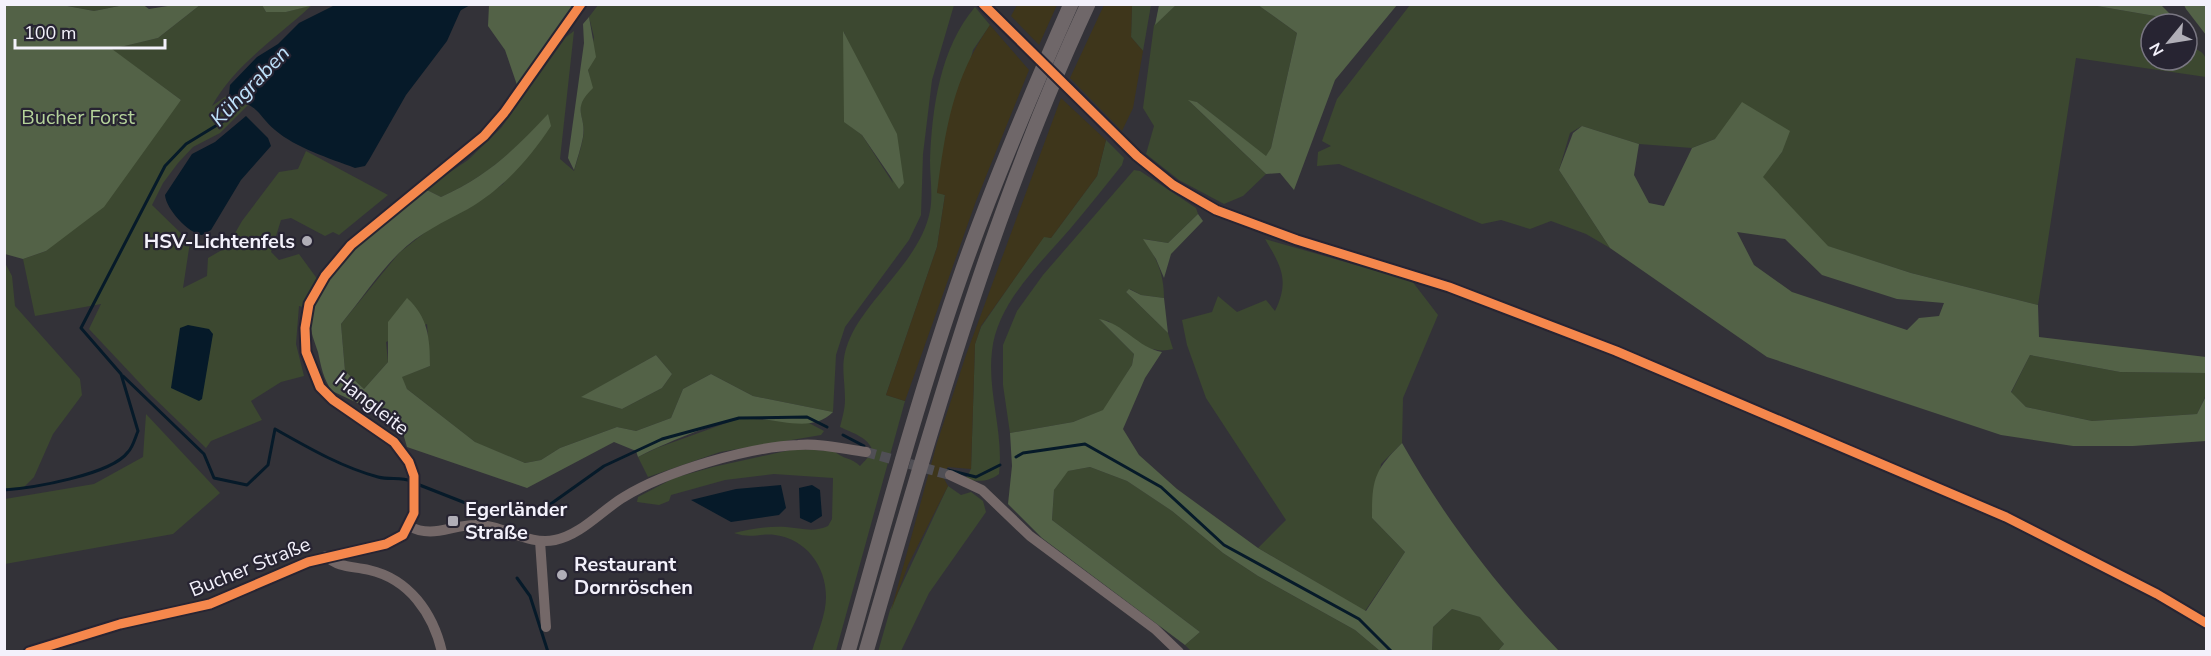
<svg xmlns="http://www.w3.org/2000/svg" width="2211" height="656" font-family="'Nunito Sans',sans-serif">
	<style>
		.green { fill: #3c4830; fill-rule: evenodd }
		.forest { fill: #536247; fill-rule: evenodd }
		.sand { fill: #3e361b }
		.water { fill: #061a29 }
		.lines { fill: none; stroke-linecap: round; stroke-linejoin: round }
		.stream { stroke: #061a29; stroke-width: 3 }
		.minor-tunnel { stroke: #504f55; stroke-width: 10; stroke-dasharray: 10 5; stroke-linecap: butt }
		.minor { stroke: #746868; stroke-width: 10 }
		.highway { stroke: #6f6769; stroke-width: 15 }
		.minor-bridge { stroke: #746868; stroke-width: 10 }
		.cycleway-casing { stroke: #272432; stroke-width: 13 }
		.cycleway { stroke: #f5874c; stroke-width: 9 }
		.poi-dot { fill: #b0aeb7; stroke: #272432; stroke-width: 2 }
		.labels { text-anchor: middle; dominant-baseline: central; stroke-width: 4.5; stroke-linejoin: round; paint-order: stroke }
		.park-label { font-size: 20px; fill: #b5d39a; stroke: #272432 }
		.poi-label { font-size: 20px; font-weight: bold; fill: #f3f1fb; stroke: #272432; text-anchor: start }
		.street-label { font-size: 20px; fill: #f3f1fb; stroke: #272432 }
		.water-label { font-size: 21px; font-style: italic; fill: #bee1fa; stroke: #272432 }
	</style>
	<rect width="100%" height="100%" fill="#333238"/>
	<!-- green -->
	<g class="green">
		<polygon points="62,5 124,5 94,11"/>
		<path d="M200,5h62l4,7h20l26,-7c-33,31 -78,60 -100,101l17,-12 20,10 -29,29 -27,14 -15,16 -15,20 -11,22 38,37 -7,46 24,-12 1,-18 19,-11 15,-26 37,-49 19,-3 8,-18 82,44 -49,40 -6,-3 -8,4 -34,-18 -10,2 -10,32 8,8 20,-6 19,26 -12,28 -7,-2 -3,38 8,32 -23,6 -30,19 11,19 -51,21 -5,7 -55,-53 -62,-66 12,-25 -66,12 -12,-57 23,-8 135,-151 -70,-51 47,-11z"/>
		<path d="M598,5h356l-22,75 -9,74 -2,61 -12,25 -64,87 -9,28 -3,57 -80,-16 -42,-22 -28,15 -12,29 -35,13 -19,-4 -57,21 -19,12 -16,3 -49,-20 -69,-54 -6,-12 29,-11 -3,-42 -41,18 2,20 -24,27 -19,-18 -4,-47 58,-71 34,-27 36,-18 34,-24 45,-69c-35,36 -60,61 -107,82l-16,-8 43,-29 33,-32 65,-91 8,-6 -14,128 14,12c3,-11 7,-22 9,-33 4,-23 -13,-28 9,-50l-4,-18 6,-33 -5,-20zM844,32l49,151 -31,-48 -17,-13zM656,355l16,19 -10,14 -40,21 -40,-12z"/>
		<polygon points="1132,5 1151,5 1143,51 1131,37"/>
		<polygon points="1176,5 1258,5 1297,33 1271,148 1266,157 1197,102 1189,101 1266,174 1243,196 1224,204 1179,180 1146,154 1154,126 1143,108 1154,25"/>
		<path d="M1410,5h681l64,11 8,8h-12v36h36v-15c21,9 19,9 19,32l-130,-19 -38,247 -127,-32 -84,-27 -65,-69 20,-25 -67,-13 -23,9 -53,-4 -57,-18 -12,7 -11,37 51,78 -24,-14 -35,-13 -21,8 -29,-9 -19,4 -143,-60 -22,2 1,-14 13,-6 -9,-5 15,-42z"/>
		<path d="M975,7l15,18 -17,25 -36,142 8,3 -8,52 -51,148 19,6 -69,250h-24c5,-17 14,-36 14,-54 0,-31 -20,-58 -51,-62 -15,-2 -24,4 -41,-2 17,-4 34,-7 52,-6 15,1 27,6 42,-1l4,-7 1,-41 -59,-4 -49,6 -54,15 -2,6 -10,4 -22,-3 1,-5 36,-19 39,-11 82,-18 39,2c8,8 19,7 26,15l13,-14c-4,-15 -21,-19 -33,-25 2,-8 5,-18 5,-27 0,-25 -6,-37 5,-62 19,-42 71,-79 80,-127 3,-15 0,-34 0,-50 2,-53 10,-113 45,-154z"/>
		<path d="M1106,140l18,18 -2,7c-17,21 -34,43 -52,64 -30,35 -73,74 -78,122 -5,41 12,81 7,123 -11,8 -20,8 -33,5l5,-10 4,-125 6,-17 63,-91 7,2 46,-62z"/>
		<path d="M1134,170l6,1 56,37 2,6 -30,29 -24,-4c13,20 20,35 20,59l-23,-3 -11,-6 -4,3 42,41 5,16c-26,7 -45,-14 -65,-28l-8,-1 34,34 -2,11 -28,45 -31,12 -63,11 -7,-48v-40l14,-34 26,-36z"/>
		<path d="M1265,239l147,42 26,34 -35,83 -1,45 -21,21 -9,54 33,34 -40,59 -107,-63 28,-28 -80,-122 -19,-53 -5,-25 30,-8 6,-16 19,16 29,-12 9,11c15,-31 6,-45 -10,-72z"/>
		<polygon points="4,261 12,276 15,306 80,379 82,395 53,434 34,477 24,487 5,489"/>
		<polygon points="2030,355 2120,372 2206,373 2206,395 2197,414 2092,421 2026,407 2011,393"/>
		<polygon points="146,414 220,493 173,534 5,564 5,499 94,484 143,457"/>
		<polygon points="740,418 809,423 824,431 821,435 720,452 648,477 638,457 657,448"/>
		<polygon points="1090,467 1127,481 1172,511 1223,553 1258,576 1355,630 1380,651 1191,651 1185,645 1200,632 1052,520 1054,490 1067,471"/>
		<polygon points="948,486 961,495 971,492 983,501 986,512 929,593 901,651 878,652 890,610"/>
		<polygon points="1452,609 1481,617 1504,644 1498,651 1432,652 1433,627"/>
	</g>
	<!-- forest -->
	<g class="forest">
		<polygon points="4,5 62,5 94,11 124,5 142,4 149,9 174,5 200,5 158,38 112,49 181,100 104,207 46,251 23,259 5,254"/>
		<polygon points="262,5 262,4 314,5 286,12 266,12"/>
		<polygon points="489,5 576,5 517,85 505,50 488,26"/>
		<polygon points="1159,5 1176,5 1155,25"/>
		<polygon points="1258,5 1397,5 1335,80 1294,190 1280,173 1266,174 1188,100 1197,102 1266,156 1271,148 1297,33"/>
		<polygon points="2091,5 2161,5 2180,24 2163,24 2155,16"/>
		<polygon points="2184,5 2206,5 2206,35 2186,9"/>
		<path d="M589,17l7,40 -8,13 5,18c-23,22 -6,27 -10,49 -2,11 -6,22 -9,33l-6,-12 16,-115 -1,-19z"/>
		<polygon points="843,31 897,134 904,183 899,189 862,135 844,122"/>
		<path d="M1742,102l48,29 -8,21 -19,25 65,69 83,27 127,32 1,32 167,20v16l-86,-1 -90,-17 -19,37 15,15 66,14 105,-7 9,-18v45l-73,5h-60l-72,-11 -234,-78 -157,-109 -51,-78 14,-37 9,-7 57,18 -5,31 15,28 15,3 28,-58 23,-9zM1737,232l48,7 37,36 75,24 47,4 -5,13 -20,2 -12,12 -115,-38 -38,-27z"/>
		<path d="M548,114l3,12c-22,33 -47,62 -83,83 -24,13 -49,24 -69,44 -21,21 -39,48 -58,71l4,47 19,18 24,-27v-40l19,-24c21,19 23,40 23,68l-28,11 5,12 68,53 50,21 16,-3 19,-12 57,-21 19,4 35,-13 12,-29 28,-15 42,22 80,16c-24,25 -65,1 -95,7 -27,5 -75,25 -100,38l-2,-6 -22,-9 -87,46 -120,-41 -7,-24 -68,-32c-9,-12 -11,-25 -14,-39 -3,-9 -8,-21 -8,-31 -1,-45 83,-107 115,-132l16,8c47,-21 72,-46 107,-83z"/>
		<polygon points="1198,214 1203,221 1171,254 1164,278 1156,259 1143,239 1168,243"/>
		<polygon points="1129,289 1141,295 1164,298 1168,333 1126,292"/>
		<path d="M1099,319c24,4 39,29 63,33l-17,26 -22,51 16,26 38,34 81,59 108,63 39,-59 -33,-34c0,-39 2,-47 30,-75 43,76 96,145 157,208h-61l6,-7 -24,-27 -28,-8 -19,18 -1,24h-52l-25,-21 -97,-54 -35,-23 -51,-42 -45,-30 -37,-14 -22,4 -14,19 -2,30 148,112 -15,13 -143,-107 -34,-34 4,-38 -2,-33 63,-11 30,-12 29,-45 2,-11z"/>
		<polygon points="656,355 672,374 662,388 622,409 581,397"/>
	</g>
	<!-- sand -->
	<g class="sand">
		<polygon points="1017,5 1057,5 1039,45 1011,16"/>
		<polygon points="1104,5 1132,5 1131,37 1143,51 1133,108 1122,131 1070,78"/>
		<path d="M990,25l39,45 -53,131 -71,200 -19,-6 51,-148 8,-52 -8,-2c8,-63 16,-115 53,-168z"/>
		<polygon points="1061,98 1106,140 1097,176 1051,238 1044,237 981,326 975,344 971,469 948,467 942,475 948,486 908,565 891,611 937,443 966,355"/>
	</g>
	<!-- water -->
	<g class="water">
		<path d="M335,5h128l-16,36 -41,54 -37,65 -4,6 -10,2c-26,-10 -59,-20 -80,-38 -16,-13 -17,-27 -40,-28l-6,-8 1,-9 27,-28 21,-13 21,-21z"/>
		<path d="M246,116l22,22 3,8 -30,34 -30,50 -9,5c-14,-2 -36,-26 -37,-40l27,-41 23,-12z"/>
		<polygon points="188,325 209,329 213,334 202,399 199,401 171,388 180,328"/>
		<polygon points="781,485 786,508 779,515 731,522 691,500 736,489"/>
		<polygon points="812,485 820,490 822,516 811,523 800,518 799,488"/>
	</g>
	<g class="lines">
		<!-- stream -->
		<g class="stream">
			<polyline points="460,9 469,4"/>
			<path d="M123,376l81,78 10,24 33,7 21,-20 7,-36c32,18 66,38 103,48 11,3 23,0 33,4"/>
			<polyline points="843,435 864,446"/>
			<polyline points="1016,457 1023,453 1085,444 1161,487 1224,545 1359,619 1392,652"/>
			<polyline points="948,470 976,477 1000,465"/>
			<polyline points="417,484 468,504"/>
			<path d="M4,490c28,-2 107,-15 124,-38 5,-5 7,-14 10,-21l-17,-57 -40,-46 84,-162 21,-22 36,-22 18,-21"/>
			<polyline points="545,508 604,466 662,439 739,418 807,417 827,427"/>
			<polyline points="517,578 530,596 548,652"/>
		</g>
		<!-- minor-tunnel -->
		<polyline class="minor-tunnel" points="866,452 950,475"/>
		<!-- minor -->
		<g class="minor">
			<polyline points="983,4 991,13"/>
			<polyline points="1116,137 1173,185 1216,210 1297,240 1449,287 1616,351 2006,517 2157,594 2206,623"/>
			<polyline points="950,475 982,490 1030,536 1155,629 1179,652"/>
			<path d="M409,526c23,13 42,-1 66,-1 28,-1 52,21 80,15 26,-5 47,-30 69,-43 42,-26 125,-50 174,-52 23,-2 45,4 68,7"/>
			<polyline points="540,541 546,627"/>
			<path d="M326,556c13,12 26,10 43,14 40,9 64,43 73,82"/>
			<polyline points="29,652 120,624 210,604 308,562 386,544 403,535 414,513 414,476 409,462 394,442 333,400 320,387 306,352 305,328 309,304 325,276 351,245 484,136 504,113 581,4"/>
		</g>
		<!-- highway -->
		<g class="highway">
			<path d="M848,652c36,-128 71,-258 115,-383 32,-90 69,-177 108,-265"/>
			<path d="M866,652c64,-220 125,-440 222,-648"/>
		</g>
		<!-- minor-bridge -->
		<polyline class="minor-bridge" points="991,13 1116,137"/>
		<!-- cycleway casing -->
		<g class="cycleway-casing">
			<g id="cycleway">
				<polyline points="983,4 1137,156 1173,185 1216,210 1297,240 1449,287 1616,351 2006,517 2157,594 2206,623"/>
				<polyline points="29,652 120,624 210,604 308,562 386,544 403,535 414,513 414,476 409,462 394,442 333,400 320,387 306,352 305,328 309,304 325,276 351,245 484,136 504,113 581,4"/>
			</g>
		</g>
		<!-- cycleway -->
		<use href="#cycleway" class="cycleway"/>
	</g>
	<!-- markers -->
	<g class="poi-dot">
		<circle cx="307" cy="241" r="6"/>
		<rect x="447" y="515" width="12" height="12" rx="3"/>
		<circle cx="562" cy="575" r="6"/>
	</g>
	<g class="labels">
		<!-- park labels -->
		<g class="park-label">
			<text x="78" y="117">Bucher Forst</text>
		</g>
		<!-- poi labels -->
		<g class="poi-label">
			<text x="295" y="241" text-anchor="end">HSV-Lichtenfels</text>
			<text x="465" y="509">Egerländer<tspan x="465" dy="23">Straße</tspan></text>
			<text x="574" y="564">Restaurant<tspan x="574" dy="23">Dornröschen</tspan></text>
		</g>
		<!-- street labels -->
		<g class="street-label">
			<text transform="translate(372 404) rotate(38)">Hangleite</text>
			<text transform="translate(250 567) rotate(-22)">Bucher Straße</text>
		</g>
		<!-- water labels -->
		<g class="water-label">
			<text transform="translate(250 86) rotate(-46)">Kühgraben</text>
		</g>
	</g>
	<!-- border -->
	<rect width="2211" height="656" fill="none" stroke="#f3f1fb" stroke-width="12"/>
	<!-- north arrow -->
	<g transform="translate(2169 42) rotate(240)"><circle r="28" fill="#272432" stroke="#797682" stroke-width="1.5"/>
	<path d="M0-4.5L10 22L0 15L-10 22Z" fill="#b0aeb7"/>
	<text y="-9" font-size="16" font-weight="bold" text-anchor="middle" fill="#f3f1fb">N</text>
	</g>
	<!-- scale -->
	<path d="M15 39v9h150v-9" fill="none" stroke="#f3f1fb" stroke-width="3"/>
	<text x="24" y="39" font-size="18" fill="#f3f1fb" stroke="#272432" stroke-width="4.5" paint-order="stroke">100 m</text>
</svg>
